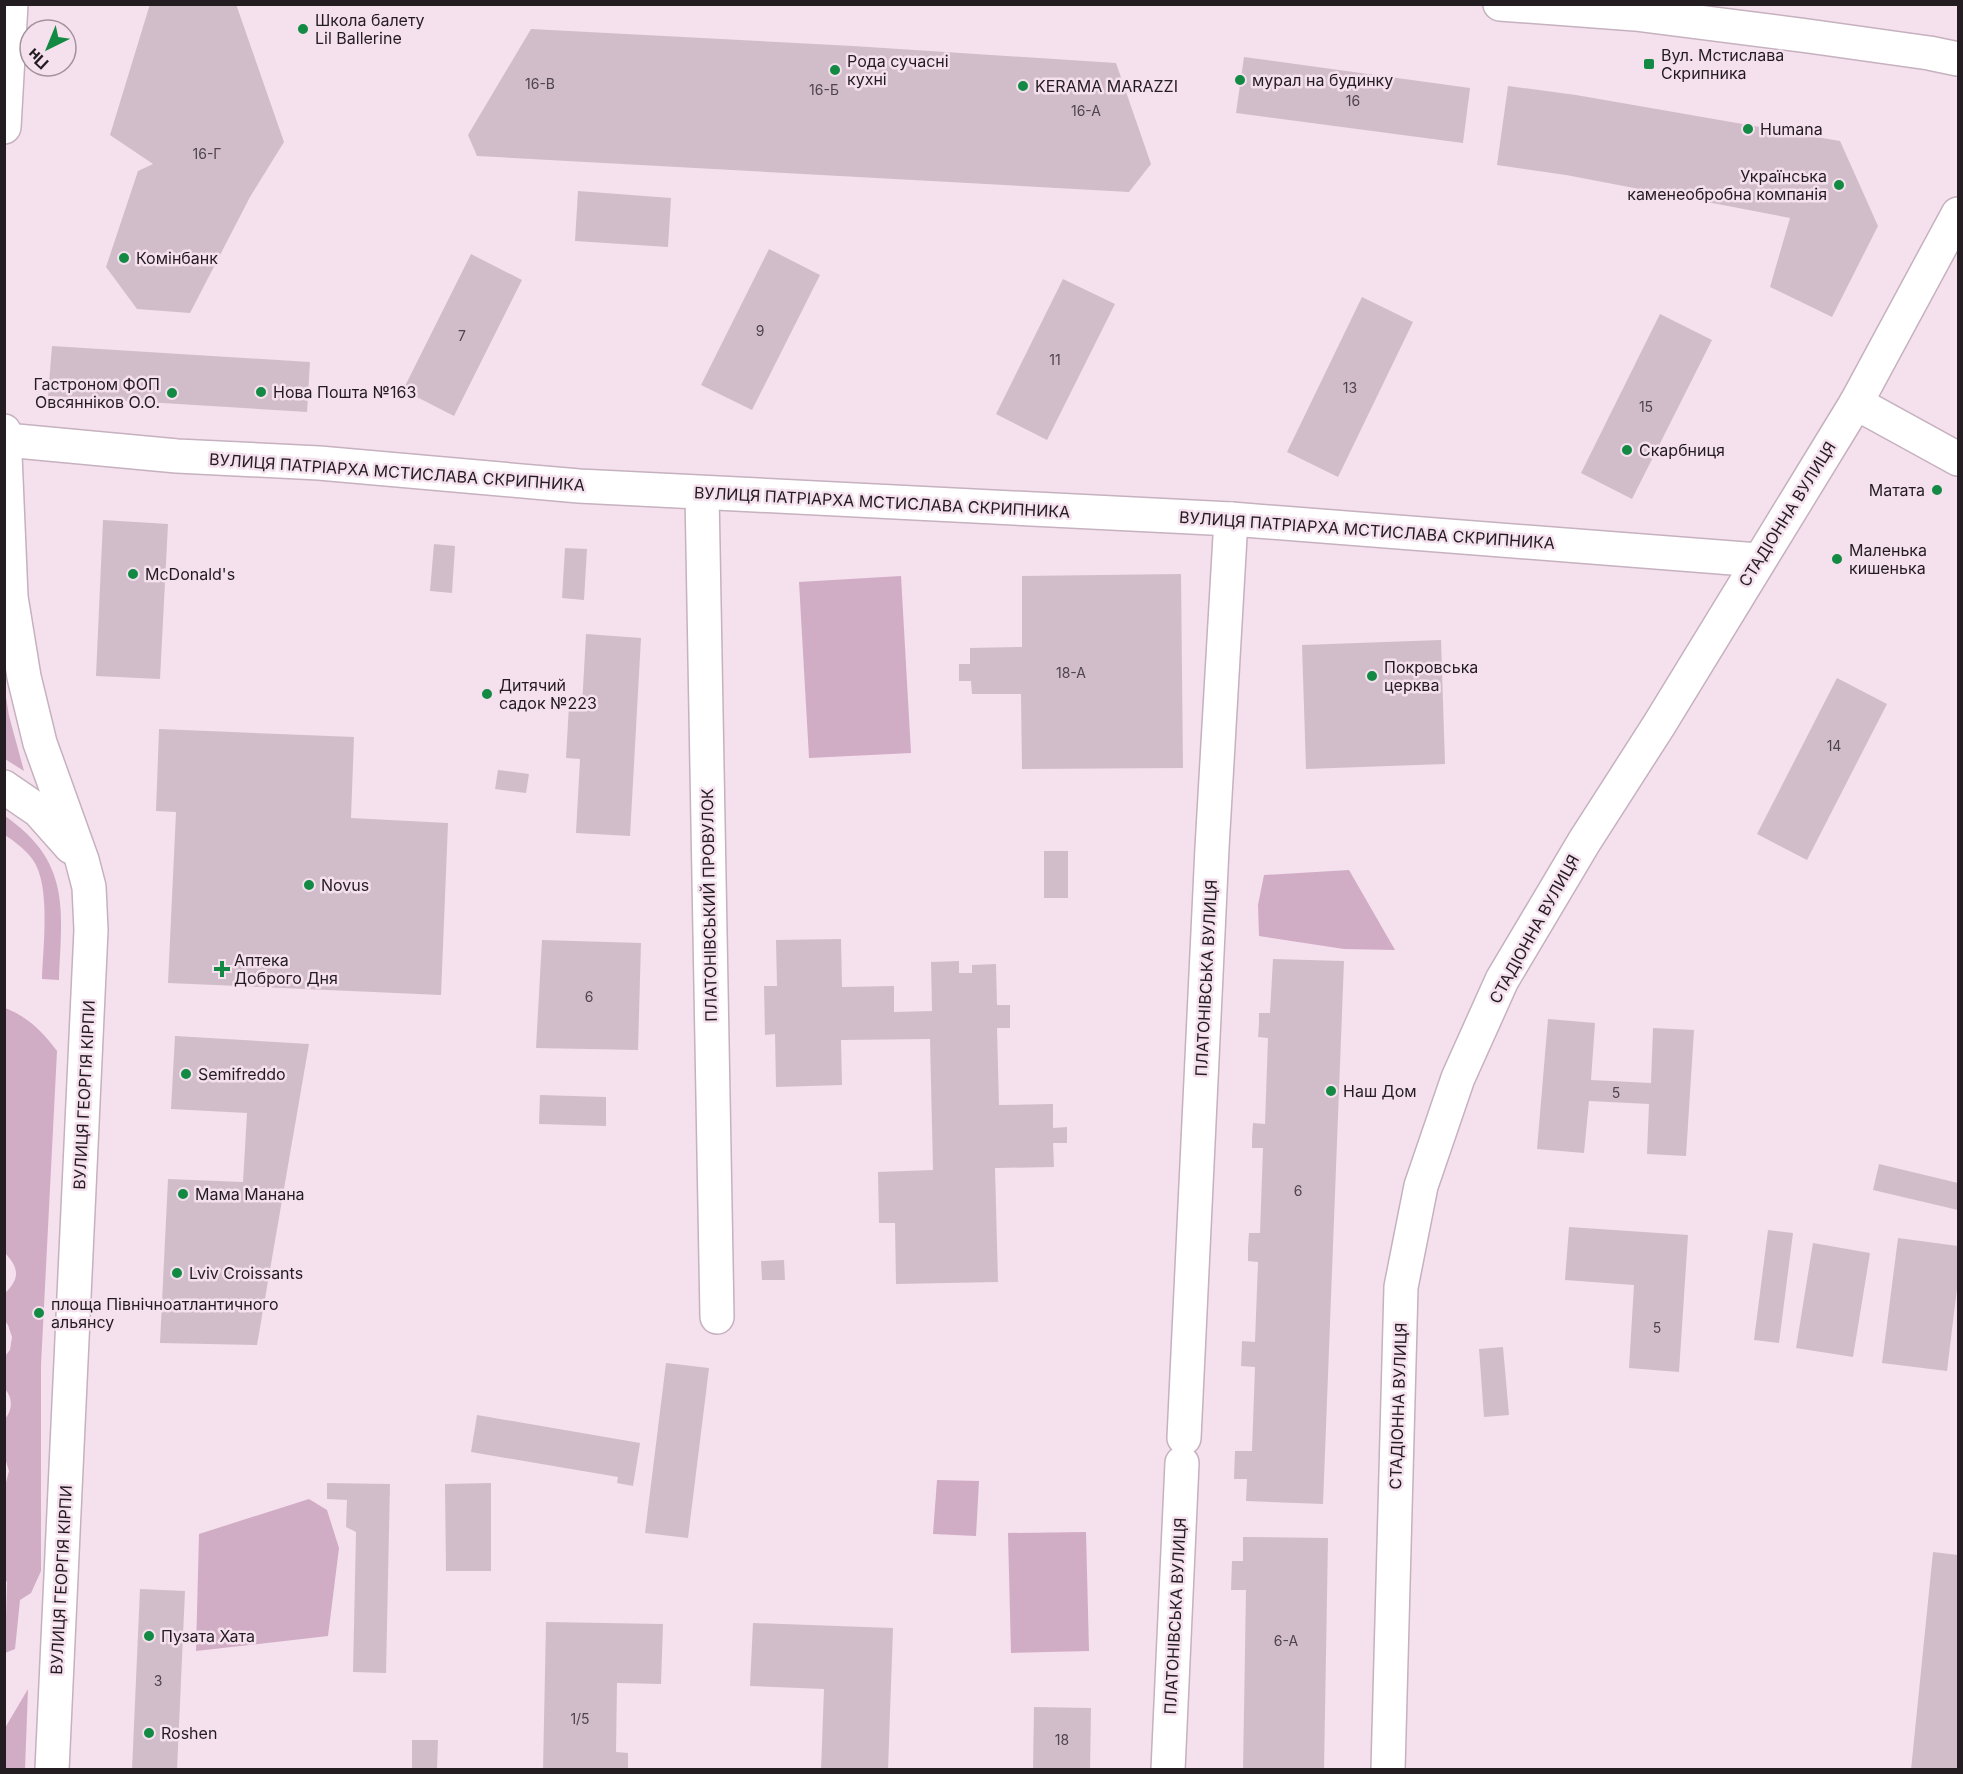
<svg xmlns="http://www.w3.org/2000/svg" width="1963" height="1774" font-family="Inter,sans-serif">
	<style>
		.green { fill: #d1acc5 }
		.building { fill: #d1bdca }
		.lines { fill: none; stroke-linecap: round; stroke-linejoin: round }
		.minor-casing { stroke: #c6b1bf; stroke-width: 36 }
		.tertiary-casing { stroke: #c6b1bf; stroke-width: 36 }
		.secondary-casing { stroke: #c6b1bf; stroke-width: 36 }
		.minor { stroke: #fff; stroke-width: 33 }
		.tertiary { stroke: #fff; stroke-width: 33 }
		.secondary { stroke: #fff; stroke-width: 33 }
		.poi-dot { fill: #128a44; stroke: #f5e0ed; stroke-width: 2 }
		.labels { text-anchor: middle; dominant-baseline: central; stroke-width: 5; stroke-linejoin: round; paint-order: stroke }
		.number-label { font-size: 14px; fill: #4e444b }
		.poi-label { font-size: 16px; fill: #231c21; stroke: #f5e0ed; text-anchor: start }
		.street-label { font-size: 16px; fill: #231c21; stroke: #f5e0ed }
	</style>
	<rect width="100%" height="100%" fill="#f5e0ed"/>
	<!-- green -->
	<g class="green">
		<polygon points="901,576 911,753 809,758 799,582"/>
		<polygon points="5,691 9,716 24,771 5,759"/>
		<path d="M5,816c66,46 57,93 54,164l-17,-1c1,-32 9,-93 -9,-119 -7,-10 -19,-19 -28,-25z"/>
		<polygon points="1349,870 1395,950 1344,949 1259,936 1258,905 1264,875"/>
		<path d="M5,1008c23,9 37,23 52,43l-16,314v206l-10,22 -11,7 -5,49 -10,4 2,-71 -3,-3 2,-50 -2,-3 1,-40 4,-15 -4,-13 -1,-38c9,-10 9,-22 1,-31v-33l5,-6 2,-13 -4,-12 -3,-4 -1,-27c16,-15 16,-26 0,-42z"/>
		<polygon points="937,1480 979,1481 976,1536 933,1534"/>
		<polygon points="309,1499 327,1510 339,1548 328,1636 196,1651 199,1534"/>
		<polygon points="1086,1532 1089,1651 1011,1653 1008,1533"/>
		<polygon points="28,1689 25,1769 5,1769 5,1728"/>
	</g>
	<!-- building -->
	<g class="building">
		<polygon points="150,4 236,4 284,142 250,197 190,313 137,309 106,267 138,171 153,164 110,135"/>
		<polygon points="531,29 853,46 1116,63 1151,164 1129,192 477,156 468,135"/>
		<polygon points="1244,57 1470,88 1463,143 1236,113"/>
		<polygon points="1508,86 1576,95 1840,141 1878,226 1832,317 1770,287 1790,218 1566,175 1497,165"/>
		<polygon points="578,191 671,198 668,247 575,241"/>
		<polygon points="769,249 820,275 752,410 701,385"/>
		<polygon points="471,254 522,280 454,416 403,390"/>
		<polygon points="1063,279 1115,304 1047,440 996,414"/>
		<polygon points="1362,297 1413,322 1338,477 1287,452"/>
		<polygon points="1660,314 1712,340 1632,499 1581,473"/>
		<polygon points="52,346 310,362 307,412 48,396"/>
		<polygon points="103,520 168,524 160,679 96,676"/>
		<polygon points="434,544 455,546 452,593 430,591"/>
		<polygon points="565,548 587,549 584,600 562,598"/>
		<polygon points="1181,574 1183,768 1022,769 1021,694 972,694 971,681 959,681 959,664 970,664 970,648 1022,647 1022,576"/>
		<polygon points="586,634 641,638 630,836 576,833 580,759 566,758 569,705 582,706"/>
		<polygon points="1441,640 1445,764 1306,769 1302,645"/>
		<polygon points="1837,678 1887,704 1807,860 1757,834"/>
		<polygon points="159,729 354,737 351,818 448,823 441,995 168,983 176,812 156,811"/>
		<polygon points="498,770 529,774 526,793 495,789"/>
		<rect x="1044" y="851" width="24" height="47"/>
		<polygon points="841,939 842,987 894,986 894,1012 932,1011 931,962 959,961 959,973 972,973 972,965 996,964 997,1005 1010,1005 1010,1028 997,1028 999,1105 1053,1104 1053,1128 1067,1127 1067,1143 1053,1143 1054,1167 995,1168 998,1282 896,1284 895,1223 879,1223 878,1172 933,1170 930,1039 841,1040 842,1085 776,1087 775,1034 765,1035 764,986 777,986 776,940"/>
		<polygon points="542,940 641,943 638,1050 536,1048"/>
		<polygon points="1273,959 1344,961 1323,1504 1246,1501 1247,1479 1234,1479 1235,1451 1252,1451 1255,1367 1241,1366 1242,1341 1255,1342 1258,1262 1248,1261 1248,1248 1249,1233 1260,1233 1263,1148 1252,1148 1252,1137 1253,1123 1265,1124 1268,1038 1258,1037 1259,1024 1259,1013 1270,1013"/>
		<polygon points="1548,1019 1595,1023 1591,1080 1651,1083 1653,1028 1694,1030 1686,1156 1647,1154 1649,1104 1589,1101 1584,1153 1537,1149"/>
		<polygon points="175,1036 309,1044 257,1345 160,1343 168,1179 243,1182 247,1113 171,1109"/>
		<polygon points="540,1095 606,1097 606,1126 539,1124"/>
		<polygon points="1879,1164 1958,1183 1958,1210 1873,1190"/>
		<polygon points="1569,1227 1688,1235 1679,1372 1629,1368 1634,1285 1565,1280"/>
		<polygon points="1768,1230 1793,1233 1779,1343 1754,1340"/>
		<polygon points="1898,1238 1958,1246 1958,1280 1947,1371 1882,1363"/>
		<polygon points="1813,1243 1870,1253 1853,1357 1796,1348"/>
		<polygon points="784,1260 785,1280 762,1280 761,1261"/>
		<polygon points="1503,1347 1509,1415 1484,1417 1479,1349"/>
		<polygon points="666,1363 709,1368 688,1538 645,1533"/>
		<polygon points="477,1415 640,1443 633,1486 617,1483 618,1477 471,1452"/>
		<polygon points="327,1483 390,1484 386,1673 353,1672 356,1532 346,1527 347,1500 327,1499"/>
		<polygon points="491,1483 491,1571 446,1571 445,1484"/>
		<polygon points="1243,1537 1328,1538 1324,1770 1243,1770 1246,1590 1231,1590 1232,1561 1243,1561"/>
		<polygon points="1933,1552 1958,1555 1958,1770 1911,1770"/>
		<polygon points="140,1589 185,1591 177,1770 132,1770"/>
		<polygon points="546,1622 663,1624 661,1684 617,1683 616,1752 628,1753 628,1770 543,1770"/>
		<polygon points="753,1623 893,1628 888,1770 821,1770 824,1689 750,1686"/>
		<polygon points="1034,1707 1091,1708 1090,1770 1033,1770"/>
		<polygon points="412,1740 438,1740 437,1770 412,1770"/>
	</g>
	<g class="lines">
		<!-- minor casing -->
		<g class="minor-casing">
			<g id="minor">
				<polyline points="1856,403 1958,459"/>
				<polyline points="6,440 177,456 319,463 579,486 1231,519 1758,560"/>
				<polyline points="702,493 717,1317"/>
				<polyline points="1184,1438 1212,848 1231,519"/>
				<polyline points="1168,1770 1182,1463"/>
			</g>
		</g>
		<!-- tertiary casing -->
		<g class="tertiary-casing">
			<g id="tertiary">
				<polyline points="4,127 11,4"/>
				<polyline points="4,431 11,597 24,677 40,743 82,860 89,887 91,930 52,1770"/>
				<polyline points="4,787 39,811 71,847"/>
				<polyline points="1388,1770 1401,1287 1421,1186 1447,1110 1458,1078 1502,980 1584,842 1659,725 1856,403 1958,214"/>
			</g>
		</g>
		<!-- secondary casing -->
		<g class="secondary-casing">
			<polyline id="secondary" points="1500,4 1635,14 1808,36 1929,53 1958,59"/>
		</g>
		<!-- minor -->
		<use href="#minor" class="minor"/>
		<!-- tertiary -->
		<use href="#tertiary" class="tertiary"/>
		<!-- secondary -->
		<use href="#secondary" class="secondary"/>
	</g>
	<!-- markers -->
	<g class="poi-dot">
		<circle cx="303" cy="29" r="6"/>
		<rect x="1643" y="58" width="12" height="12" rx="3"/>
		<circle cx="835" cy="70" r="6"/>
		<circle cx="1240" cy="80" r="6"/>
		<circle cx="1023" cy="86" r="6"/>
		<circle cx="1748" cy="129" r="6"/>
		<circle cx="1839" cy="185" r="6"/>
		<circle cx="124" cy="258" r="6"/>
		<circle cx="261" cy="392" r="6"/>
		<circle cx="172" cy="393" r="6"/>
		<circle cx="1627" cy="450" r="6"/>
		<circle cx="1937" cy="490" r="6"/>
		<circle cx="1837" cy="559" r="6"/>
		<circle cx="133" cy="574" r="6"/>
		<circle cx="1372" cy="676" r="6"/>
		<circle cx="487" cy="694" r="6"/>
		<circle cx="309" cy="885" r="6"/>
		<path d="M219 960h6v6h6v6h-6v6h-6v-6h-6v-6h6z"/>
		<circle cx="186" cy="1074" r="6"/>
		<circle cx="1331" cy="1091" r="6"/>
		<circle cx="183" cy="1194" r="6"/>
		<circle cx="177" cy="1273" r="6"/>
		<circle cx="39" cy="1313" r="6"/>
		<circle cx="149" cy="1636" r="6"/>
		<circle cx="149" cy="1733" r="6"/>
	</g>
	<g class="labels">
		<!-- number labels -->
		<g class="number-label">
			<text x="540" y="83">16-В</text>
			<text x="824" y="89">16-Б</text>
			<text x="1353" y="100">16</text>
			<text x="1086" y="110">16-А</text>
			<text x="207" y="153">16-Г</text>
			<text x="760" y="330">9</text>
			<text x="462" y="335">7</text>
			<text x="1055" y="359">11</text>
			<text x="1350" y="387">13</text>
			<text x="1646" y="406">15</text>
			<text x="1071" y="672">18-А</text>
			<text x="1834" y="745">14</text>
			<text x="589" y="996">6</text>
			<text x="1616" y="1092">5</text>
			<text x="1298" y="1190">6</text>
			<text x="1657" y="1327">5</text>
			<text x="1286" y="1640">6-А</text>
			<text x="158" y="1680">3</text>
			<text x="580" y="1718">1/5</text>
			<text x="1062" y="1739">18</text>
		</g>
		<!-- poi labels -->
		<g class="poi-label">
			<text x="315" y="20">Школа балету<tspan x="315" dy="18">Lil Ballerine</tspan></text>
			<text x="1661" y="55">Вул. Мстислава<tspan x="1661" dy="18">Скрипника</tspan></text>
			<text x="847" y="61">Рода сучасні<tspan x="847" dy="18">кухні</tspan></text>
			<text x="1252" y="80">мурал на будинку</text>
			<text x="1035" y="86">KERAMA MARAZZI</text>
			<text x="1760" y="129">Humana</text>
			<text x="1827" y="176" text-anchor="end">Українська<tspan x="1827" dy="18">каменеобробна компанія</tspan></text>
			<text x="136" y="258">Комінбанк</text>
			<text x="160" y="384" text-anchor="end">Гастроном ФОП<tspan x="160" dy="18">Овсянніков О.О.</tspan></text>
			<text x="273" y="392">Нова Пошта №163</text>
			<text x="1639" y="450">Скарбниця</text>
			<text x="1925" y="490" text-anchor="end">Матата</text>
			<text x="1849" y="550">Маленька<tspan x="1849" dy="18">кишенька</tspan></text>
			<text x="145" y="574">McDonald's</text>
			<text x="1384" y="667">Покровська<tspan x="1384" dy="18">церква</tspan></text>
			<text x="499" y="685">Дитячий<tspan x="499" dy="18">садок №223</tspan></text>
			<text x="321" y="885">Novus</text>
			<text x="234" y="960">Аптека<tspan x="234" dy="18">Доброго Дня</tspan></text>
			<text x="198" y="1074">Semifreddo</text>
			<text x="1343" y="1091">Наш Дом</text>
			<text x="195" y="1194">Мама Манана</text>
			<text x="189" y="1273">Lviv Croissants</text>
			<text x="51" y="1304">площа Північноатлантичного<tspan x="51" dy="18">альянсу</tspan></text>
			<text x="161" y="1636">Пузата Хата</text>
			<text x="161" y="1733">Roshen</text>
		</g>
		<!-- street labels -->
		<g class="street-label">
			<text transform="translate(397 472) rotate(4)">ВУЛИЦЯ ПАТРІАРХА МСТИСЛАВА СКРИПНИКА</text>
			<text transform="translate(882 502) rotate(3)">ВУЛИЦЯ ПАТРІАРХА МСТИСЛАВА СКРИПНИКА</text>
			<text transform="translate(1787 514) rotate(-58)">СТАДІОННА ВУЛИЦЯ</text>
			<text transform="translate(1367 530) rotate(4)">ВУЛИЦЯ ПАТРІАРХА МСТИСЛАВА СКРИПНИКА</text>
			<text transform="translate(709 905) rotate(-91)">ПЛАТОНІВСЬКИЙ ПРОВУЛОК</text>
			<text transform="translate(1534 929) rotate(-61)">СТАДІОННА ВУЛИЦЯ</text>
			<text transform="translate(1206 978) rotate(-87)">ПЛАТОНІВСЬКА ВУЛИЦЯ</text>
			<text transform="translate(84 1095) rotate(-87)">ВУЛИЦЯ ГЕОРГІЯ КІРПИ</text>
			<text transform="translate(1398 1406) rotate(-88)">СТАДІОННА ВУЛИЦЯ</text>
			<text transform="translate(61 1580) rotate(-87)">ВУЛИЦЯ ГЕОРГІЯ КІРПИ</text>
			<text transform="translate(1175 1616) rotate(-87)">ПЛАТОНІВСЬКА ВУЛИЦЯ</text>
		</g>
	</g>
	<!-- border -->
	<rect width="1963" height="1774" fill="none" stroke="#231c21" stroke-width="12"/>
	<!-- north arrow -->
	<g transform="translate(48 48) rotate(223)"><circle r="28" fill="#f5e0ed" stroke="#a1929b" stroke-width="1.5"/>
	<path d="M0-4.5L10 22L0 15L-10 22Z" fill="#128a44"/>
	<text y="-9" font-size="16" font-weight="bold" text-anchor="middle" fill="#231c21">Пн</text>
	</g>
</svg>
